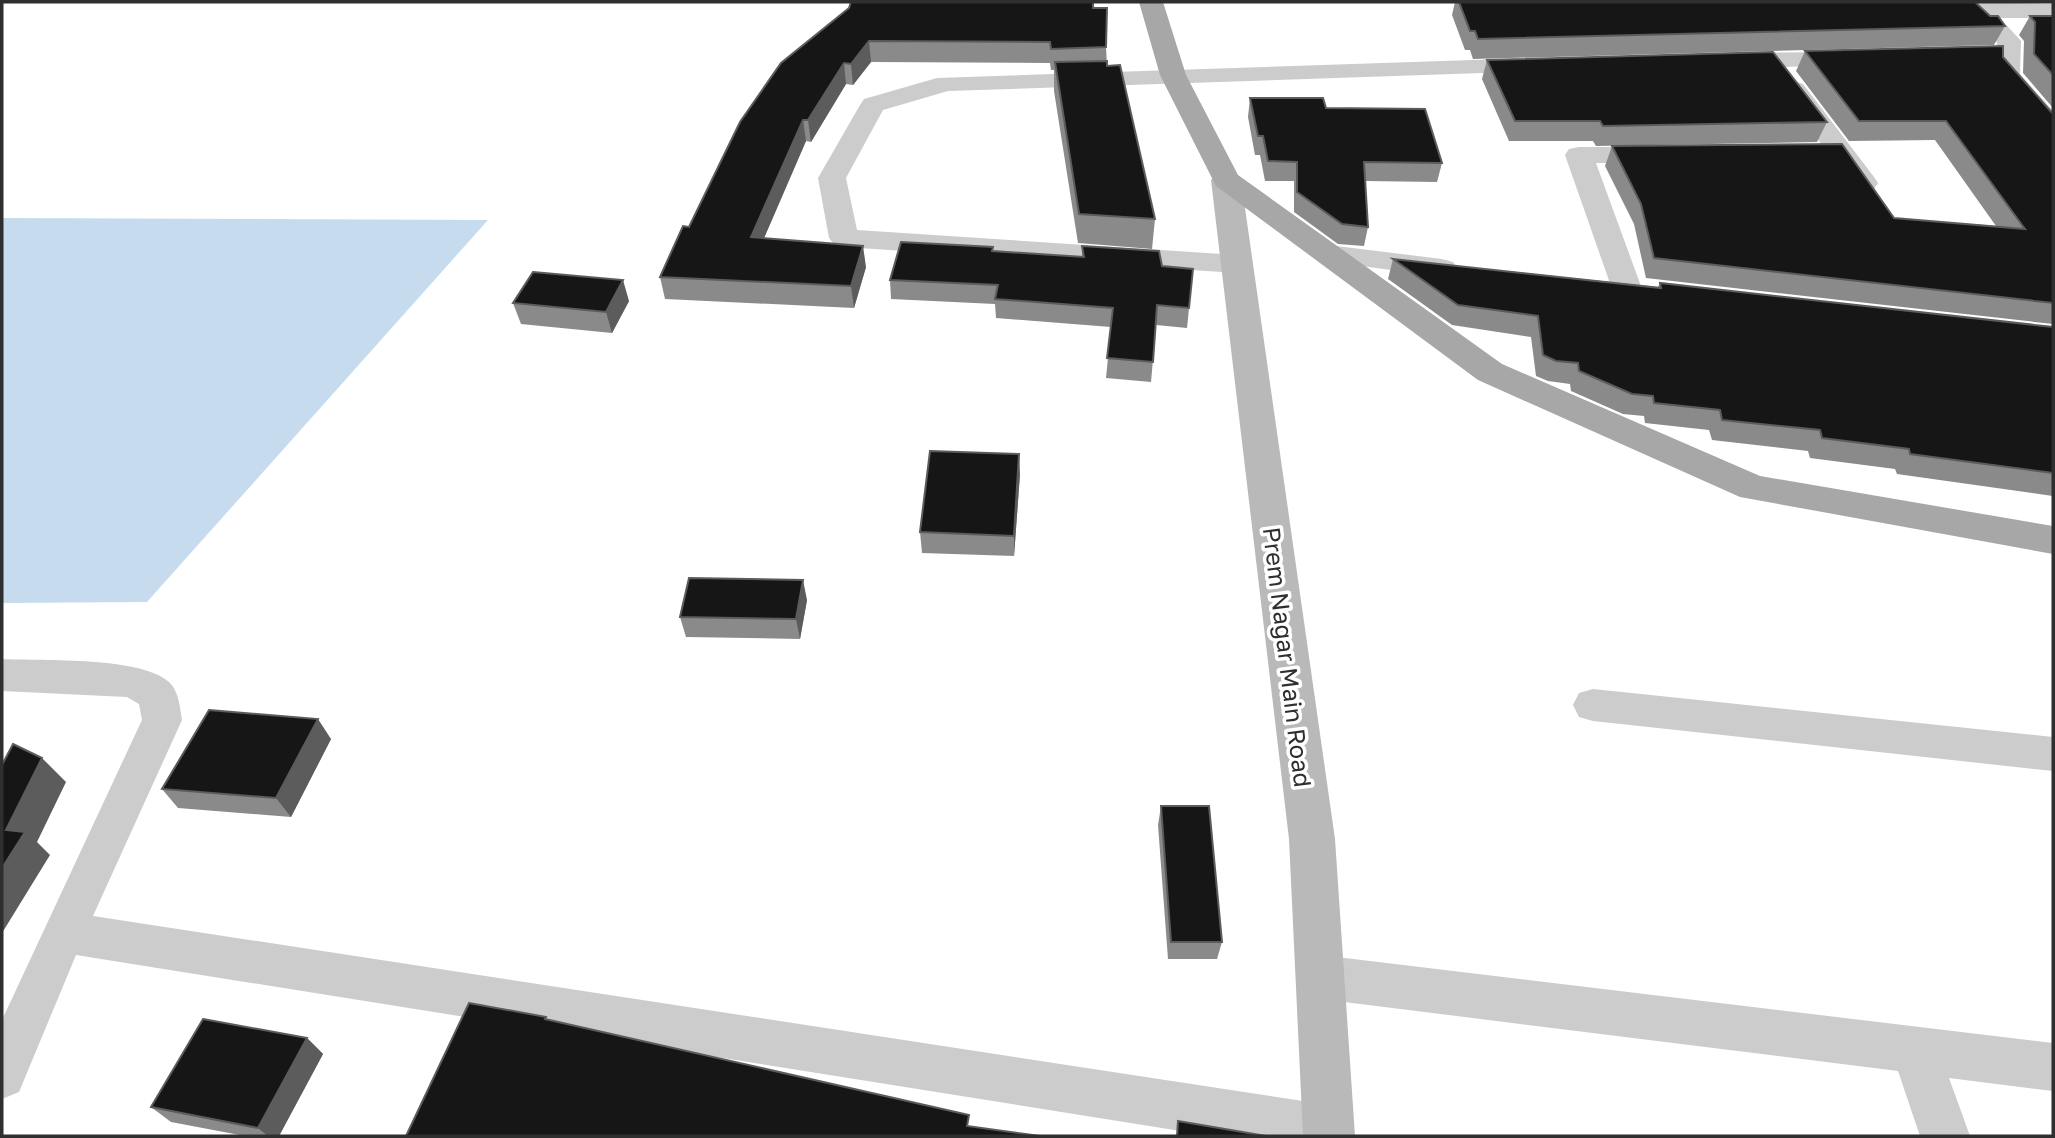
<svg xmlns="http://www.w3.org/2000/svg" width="2055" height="1138" font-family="'Golos Text',sans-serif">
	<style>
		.water { fill: #c7dbee }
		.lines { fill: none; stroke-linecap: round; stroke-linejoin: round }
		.street { fill: #ccc; fill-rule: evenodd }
		.secondary { fill: #b9b9b9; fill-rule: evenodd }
		.primary { fill: #a7a7a7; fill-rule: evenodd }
		.wall { fill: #8a8a8a }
		.shaded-wall { fill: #5c5c5c }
		.building { fill: #161616; stroke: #5c5c5c; stroke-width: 2 }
		.labels { text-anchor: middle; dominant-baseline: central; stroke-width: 7; stroke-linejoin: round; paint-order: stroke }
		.street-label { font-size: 24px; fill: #2f2f2f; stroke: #fff }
	</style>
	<rect width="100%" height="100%" fill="#fff"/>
	<!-- water -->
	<polygon class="water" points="2,218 488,220 147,602 2,603"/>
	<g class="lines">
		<!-- street -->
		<g class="street">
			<polygon points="1958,2 2053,4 2053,18 2000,18 2021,41 2020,74 2053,111 2053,135 2044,133 1998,80 1994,75 1997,42"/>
			<polygon points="1850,52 1859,54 1862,59 1859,64 1730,69 1721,66 1717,61 1721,56 1730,53"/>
			<polygon points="1535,58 1544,61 1548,66 1544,71 948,91 883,110 846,178 857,230 1237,255 1248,258 1252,264 1248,270 1237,273 844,247 834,244 829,238 818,178 860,105 864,99 937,78"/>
			<polygon points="1794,81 1803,84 1874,177 1878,183 1874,189 1854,189 1781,89 1785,84"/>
			<polygon points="1579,147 1659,147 1669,149 1673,155 1669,161 1659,163 1596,163 1642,289 1638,296 1627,298 1616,296 1612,289 1565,155 1569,149"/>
			<polygon points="1328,245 1442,259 1453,262 1457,268 1453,274 1442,277 1318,260 1313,254 1318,248"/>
			<path d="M2,659c39,2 144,-3 169,25 8,9 9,25 11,36l-89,196 1236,189 18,7 7,18 -3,6h-139l-1136,-181 -57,137 -17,7v-79l140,-300 -3,-16 -12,-7 -125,-6z"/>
			<polygon points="1593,689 2053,737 2053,771 1593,721 1579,717 1573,705 1579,693"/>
			<polygon points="1320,955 2053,1043 2053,1091 1949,1078 1970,1136 1920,1136 1898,1071 1320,999 1304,992 1297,977 1304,962"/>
		</g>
		<!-- secondary -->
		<polygon class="secondary" points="1226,171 1236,174 1241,180 1335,839 1355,1136 1303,1136 1289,839 1211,180 1216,174"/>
		<!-- primary -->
		<polygon class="primary" points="1139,2 1163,2 1186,75 1238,175 1502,364 1760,476 2053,526 2053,554 1740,497 1478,380 1216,186 1160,75"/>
	</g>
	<!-- wall -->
	<g class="wall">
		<polygon points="1455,2 1975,2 1990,16 2005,26 1994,45 1473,59 1470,50 1465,50 1452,15"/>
		<polygon points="849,8 1093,8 1106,47 1107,66 1155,219 1152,249 1078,243 1054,91 1054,70 1051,70 1050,63 871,62 853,85 846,84 811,142 806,141 764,238 866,267 854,308 665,299 660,277 689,227"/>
		<polygon points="2030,16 2053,16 2053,108 2023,73 2024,41 2019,35"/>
		<polygon points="1805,51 2003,57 2053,114 2053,324 1646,278 1634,224 1605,166 1612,146 1894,218 1996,226 1935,140 1849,141 1796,71"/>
		<polygon points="1487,60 1827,122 1817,142 1596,146 1593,141 1509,141 1482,79"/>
		<polygon points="1250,98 1326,108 1442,163 1437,182 1365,181 1368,227 1364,246 1338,244 1294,212 1294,181 1265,181 1260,155 1255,155 1248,117"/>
		<polygon points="1082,246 1162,266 1193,269 1187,328 1156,325 1151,382 1106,378 1111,327 996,318 995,304 891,299 890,280 993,247 993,251 1082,257"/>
		<polygon points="1393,259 1658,287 1660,283 2053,327 2053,496 1897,474 1895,469 1810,458 1808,451 1712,440 1709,430 1645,423 1644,416 1623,414 1571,391 1570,384 1548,381 1536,376 1531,337 1452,325 1388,279"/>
		<polygon points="629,301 612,333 521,324 513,303"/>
		<polygon points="1020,474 1014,556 922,553 920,532"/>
		<polygon points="807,600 800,639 686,637 680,617"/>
		<polygon points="331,739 291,817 178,808 162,789"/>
		<polygon points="1161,806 1222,942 1217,959 1168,959 1158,825"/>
		<polygon points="307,1038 323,1054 279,1136 245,1136 171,1122 151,1107"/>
	</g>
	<!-- shaded-wall -->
	<g class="shaded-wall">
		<polygon points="869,41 871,62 853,85 851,64"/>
		<polygon points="844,63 846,84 811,142 808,120"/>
		<polygon points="803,120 806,141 755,259 751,237"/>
		<polygon points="863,246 866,267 854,308 851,286"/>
		<polygon points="623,280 629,301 612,333 606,312"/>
		<polygon points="1019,454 1020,474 1014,556 1014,536"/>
		<polygon points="803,580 807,600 800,639 796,619"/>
		<polygon points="318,719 331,739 291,817 276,798"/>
		<polygon points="42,758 66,782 37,842 50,855 2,933 2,868 6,830"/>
		<polygon points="307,1038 323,1054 279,1136 268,1136 258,1128"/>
	</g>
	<!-- building -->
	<g class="building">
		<polygon points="851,2 1093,2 1093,8 1107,8 1106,47 1051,49 1050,42 869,41 851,64 844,63 808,120 803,120 751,237 863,246 851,286 660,277 683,226 689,227 740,122 781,63 849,8"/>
		<polygon points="1459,2 1975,2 1990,16 1998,16 2005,26 1478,39 1475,31 1470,31"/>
		<polygon points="2030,16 2053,16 2053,75 2034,54 2035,22"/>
		<polygon points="2003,46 2003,57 2053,114 2053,303 1654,258 1641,204 1612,146 1842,144 1894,218 2025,229 1946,121 1859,121 1805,51"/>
		<polygon points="1773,52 1827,122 1603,126 1600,121 1515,121 1487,60"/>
		<polygon points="1107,61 1107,66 1120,65 1155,219 1079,214 1055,62"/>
		<polygon points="1250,98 1323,98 1326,108 1425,109 1442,163 1364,162 1368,227 1342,224 1297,192 1297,162 1268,161 1263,136 1258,136"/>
		<polygon points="901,242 993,247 992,251 1084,257 1082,246 1159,251 1162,266 1193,269 1189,308 1157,305 1153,362 1107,358 1113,308 995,299 998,285 890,280"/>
		<polygon points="1393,259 1661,288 1660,283 2053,327 2053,473 1910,454 1909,449 1822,438 1820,430 1722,420 1720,410 1654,403 1653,396 1632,394 1579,371 1578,363 1556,361 1543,355 1538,316 1458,305"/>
		<polygon points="533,272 623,280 606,312 513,303"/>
		<polygon points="930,451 1019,454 1014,536 920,532"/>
		<polygon points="689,578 803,580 796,619 680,617"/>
		<polygon points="209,710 318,719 276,798 162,789"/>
		<polygon points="13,744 42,758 6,830 25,832 2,868 2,765"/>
		<polygon points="1161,806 1209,806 1222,942 1171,942"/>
		<polygon points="469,1003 546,1017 545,1019 969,1115 967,1126 1040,1136 406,1136"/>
		<polygon points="203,1019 307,1038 258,1128 151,1107"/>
		<polygon points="1178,1121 1266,1136 1177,1136"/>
	</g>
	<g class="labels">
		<!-- street labels -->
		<g class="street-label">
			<text transform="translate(1288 657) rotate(83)">Prem Nagar Main Road</text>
		</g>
	</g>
	<!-- border -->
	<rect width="2055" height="1138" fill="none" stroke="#2f2f2f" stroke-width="7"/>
</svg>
